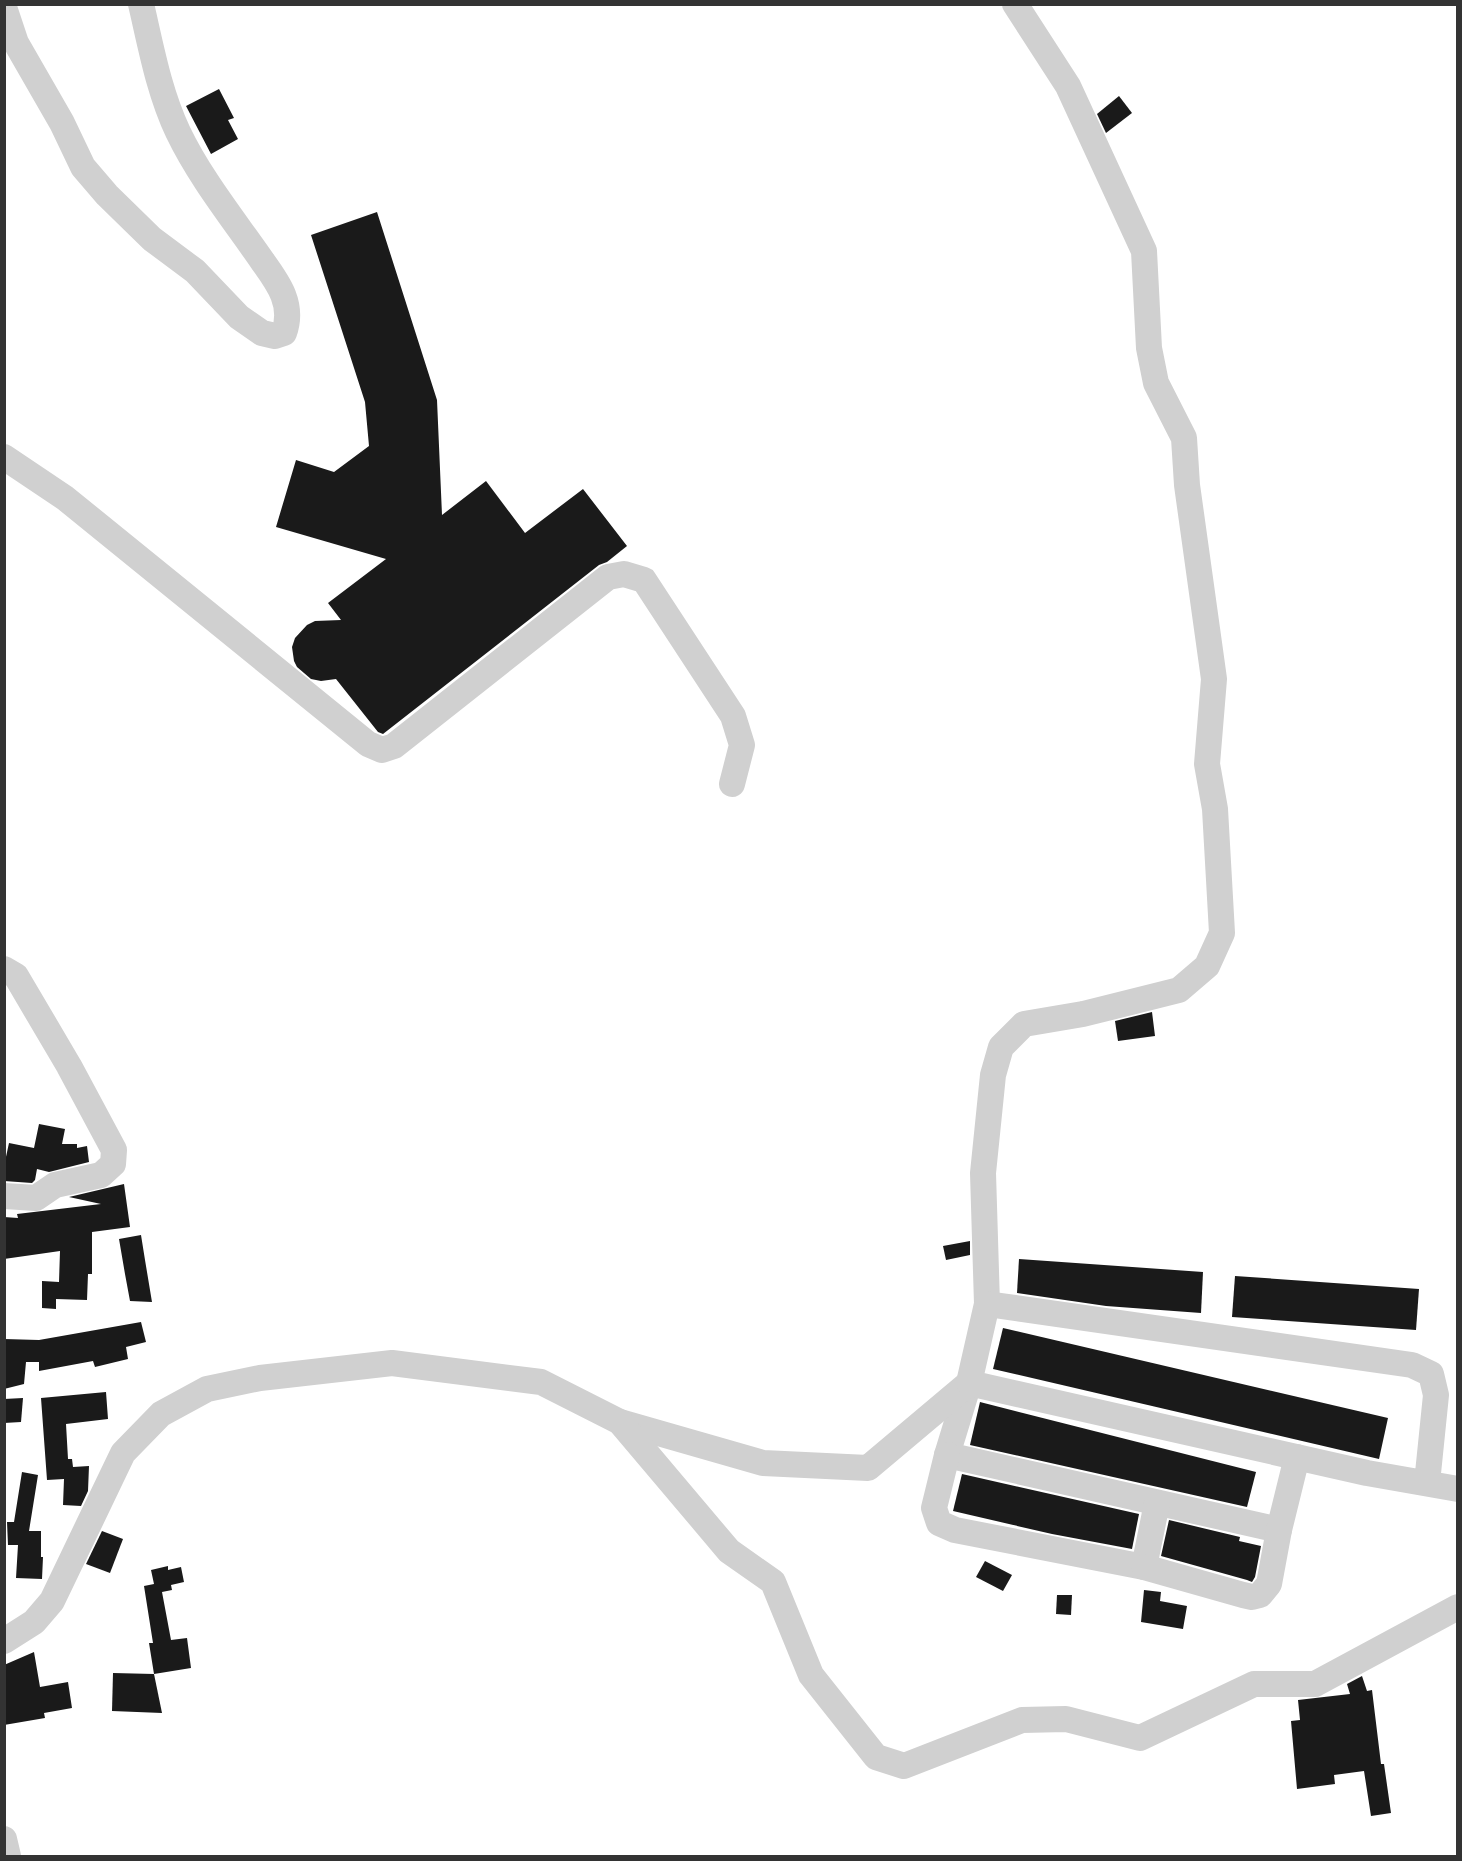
<svg xmlns="http://www.w3.org/2000/svg" width="1462" height="1861" font-family="'Archivo Narrow',sans-serif">
	<style>
		.building { fill: #1a1a1a }
		.lines { fill: none; stroke-linecap: round; stroke-linejoin: round }
		.minor { stroke: #d0d0d0; stroke-width: 26 }
	</style>
	<rect width="100%" height="100%" fill="#fff"/>
	<!-- building -->
	<g class="building">
		<polygon points="219,89 234,118 228,120 238,139 211,154 186,106"/>
		<polygon points="1119,96 1132,113 1106,133 1097,114"/>
		<polygon points="377,212 437,400 442,515 486,481 525,533 583,489 627,546 607,562 599,565 383,734 378,732 336,679 321,681 311,679 297,667 294,661 292,647 295,638 307,625 315,621 341,620 328,603 386,559 276,527 296,460 334,472 369,446 365,402 311,235"/>
		<polygon points="1152,1012 1155,1036 1118,1041 1115,1021"/>
		<polygon points="39,1124 65,1129 62,1144 77,1144 77,1148 87,1146 89,1162 49,1172 37,1169 35,1180 32,1183 4,1181 4,1166 9,1143 34,1148"/>
		<polygon points="124,1184 130,1227 92,1232 92,1274 88,1274 87,1300 56,1299 56,1309 42,1308 42,1281 59,1282 60,1251 4,1259 4,1217 18,1218 17,1214 101,1204 69,1197"/>
		<polygon points="141,1235 145,1260 152,1302 130,1301 125,1274 119,1239"/>
		<polygon points="970,1241 970,1255 946,1260 943,1246"/>
		<polygon points="1019,1259 1203,1272 1201,1313 1106,1306 1017,1293"/>
		<polygon points="1235,1276 1419,1289 1416,1330 1232,1317"/>
		<polygon points="141,1322 146,1342 126,1347 128,1359 95,1367 93,1361 39,1371 39,1362 26,1362 24,1384 4,1389 4,1339 39,1340"/>
		<polygon points="1003,1328 1388,1418 1379,1459 993,1369"/>
		<polygon points="106,1392 108,1419 66,1424 68,1459 72,1459 73,1467 89,1466 88,1491 81,1506 63,1505 64,1479 47,1480 41,1398"/>
		<polygon points="23,1398 21,1422 4,1423 4,1399"/>
		<polygon points="980,1402 1256,1472 1247,1507 970,1445"/>
		<polygon points="22,1472 38,1475 29,1531 41,1531 41,1557 43,1557 42,1579 16,1578 18,1545 8,1545 7,1522 14,1522"/>
		<polygon points="962,1474 1139,1514 1132,1549 1052,1534 953,1511"/>
		<polygon points="1169,1520 1240,1537 1239,1541 1261,1546 1255,1577 1252,1582 1247,1580 1161,1556"/>
		<polygon points="102,1531 123,1539 110,1573 86,1564"/>
		<polygon points="985,1561 1012,1575 1003,1591 976,1577"/>
		<polygon points="168,1566 168,1570 181,1567 184,1582 171,1585 172,1590 162,1592 171,1640 187,1638 191,1668 154,1674 149,1643 153,1643 144,1586 154,1584 151,1570"/>
		<polygon points="1144,1590 1161,1592 1160,1601 1187,1606 1183,1629 1141,1622"/>
		<polygon points="1057,1595 1072,1595 1071,1615 1056,1614"/>
		<polygon points="34,1652 40,1687 68,1682 72,1708 44,1713 45,1718 4,1725 4,1665"/>
		<polygon points="113,1673 154,1674 162,1713 112,1711"/>
		<polygon points="1362,1676 1367,1691 1372,1690 1381,1764 1384,1764 1391,1813 1371,1816 1364,1771 1334,1775 1335,1784 1297,1789 1291,1721 1300,1720 1298,1700 1350,1694 1347,1684"/>
	</g>
	<g class="lines">
		<!-- minor -->
		<g class="minor">
			<path d="M4,7l12,36 46,80 21,44 24,28 45,44 43,32 44,46 23,16 13,3 9,-3c10,-28 -5,-49 -21,-71 -29,-42 -63,-84 -85,-130 -19,-40 -27,-85 -37,-128"/>
			<polyline points="4,457 65,498 368,744 382,750 394,746 608,577 624,574 644,580 733,716 742,745 732,784"/>
			<polyline points="4,969 16,976 69,1066 114,1150 113,1164 101,1175 55,1185 36,1198 4,1196"/>
			<polyline points="987,1304 983,1173 993,1075 1001,1047 1024,1024 1083,1014 1179,990 1207,966 1222,933 1215,809 1207,764 1214,679 1187,485 1184,438 1156,383 1149,348 1144,251 1068,86 1015,4"/>
			<polyline points="969,1383 947,1455 1279,1530"/>
			<polyline points="620,1422 763,1463 868,1468 969,1383"/>
			<polyline points="947,1455 934,1508 939,1523 955,1530 1144,1567 1157,1503"/>
			<polyline points="1427,1483 1436,1395 1431,1374 1412,1365 987,1304 969,1383 1367,1473 1458,1489"/>
			<polyline points="1144,1567 1243,1595 1252,1597 1260,1595 1269,1584 1279,1530 1297,1457"/>
			<polyline points="4,1641 34,1622 52,1601 123,1453 161,1414 207,1389 260,1378 392,1363 541,1382 620,1422 729,1551 773,1582 811,1675 876,1757 904,1766 1022,1720 1066,1719 1140,1738 1254,1684 1315,1684 1458,1607"/>
			<polyline points="4,1839 8,1856"/>
		</g>
	</g>
	<!-- border -->
	<rect width="1462" height="1861" fill="none" stroke="#333333" stroke-width="12"/>
</svg>
